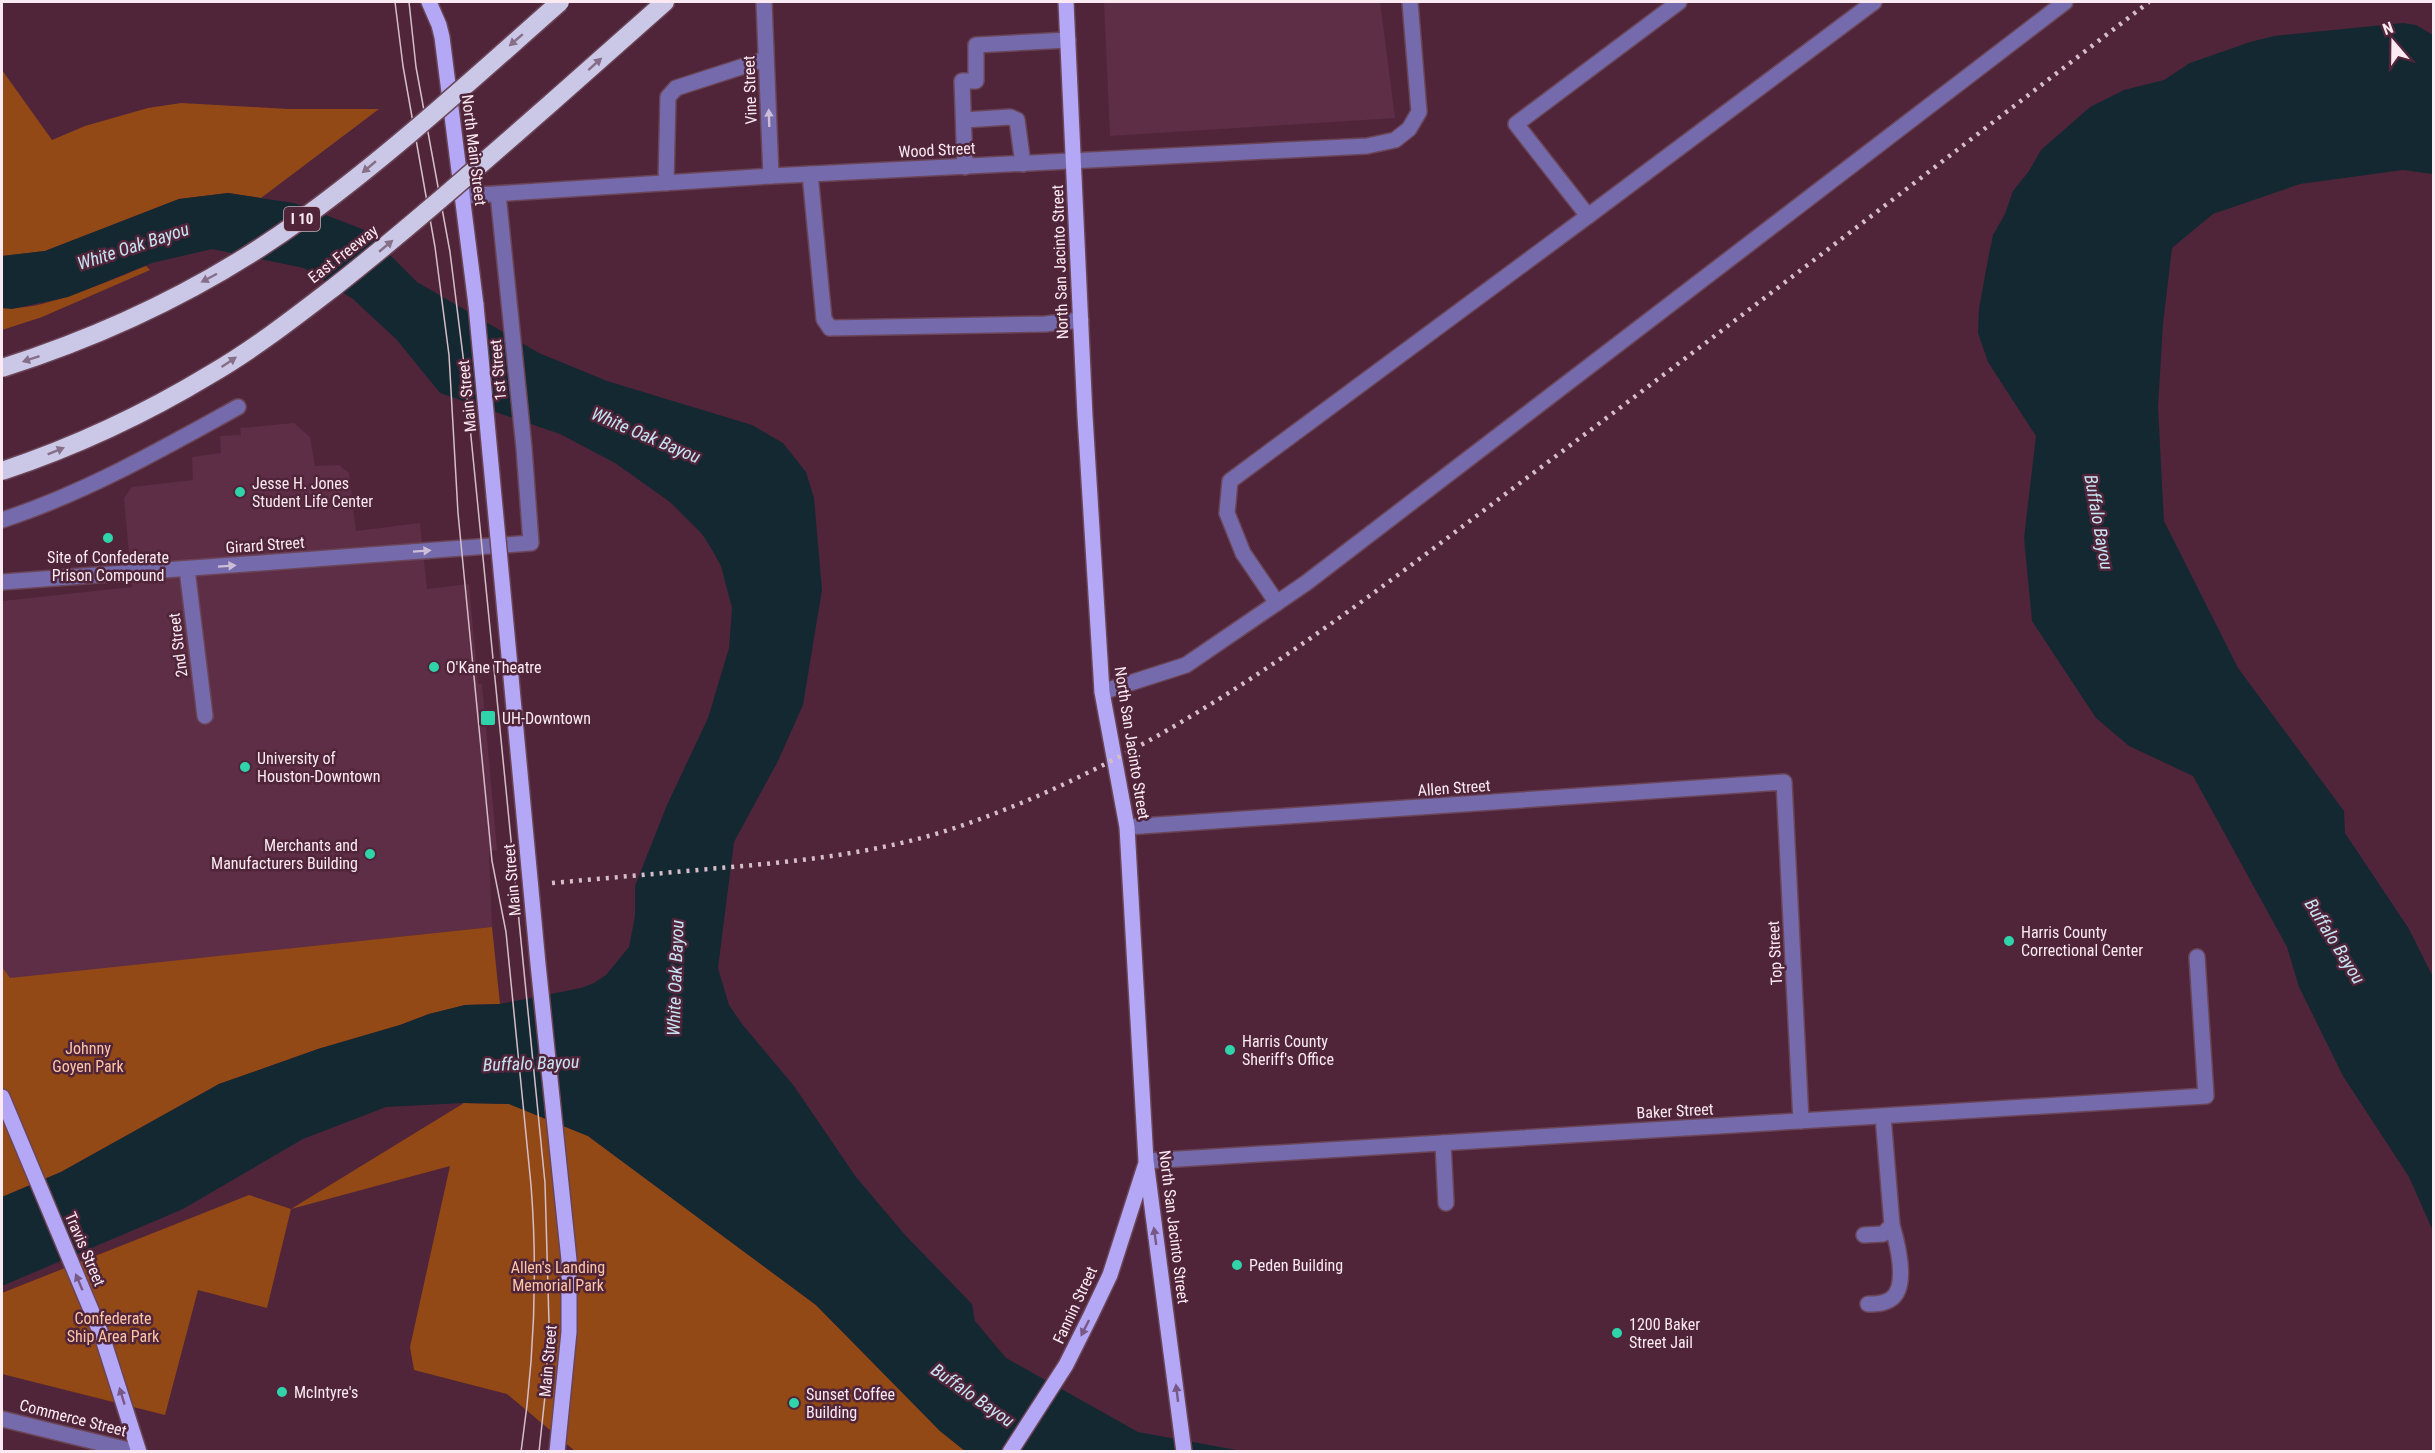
<svg xmlns="http://www.w3.org/2000/svg" width="2435" height="1453" font-family="'Roboto Condensed',sans-serif">
	<style>
		.built { fill: #5e2d46 }
		.green { fill: #934915 }
		.water { fill: #142832 }
		.lines { fill: none; stroke-linecap: round; stroke-linejoin: round }
		.minor-casing { stroke: #6b4557; stroke-width: 18 }
		.major-casing { stroke: #6b4557; stroke-width: 18 }
		.highway-casing { stroke: #6b4557; stroke-width: 21 }
		.minor { stroke: #756aab; stroke-width: 15 }
		.major { stroke: #b3a7f6; stroke-width: 15 }
		.highway { stroke: #cbc8e7; stroke-width: 18 }
		.tram { stroke: #d5bec8; stroke-width: 1.5 }
		.rail { stroke: #d5bec8; stroke-width: 4.5; stroke-dasharray: 3 6; stroke-linecap: butt }
		.major-bridge-casing { stroke: #6b4557; stroke-width: 18; stroke-linecap: butt }
		.highway-bridge-casing { stroke: #6b4557; stroke-width: 21; stroke-linecap: butt }
		.major-bridge { stroke: #b3a7f6; stroke-width: 15 }
		.highway-bridge { stroke: #cbc8e7; stroke-width: 18 }
		.oneway { fill: #876e88 }
		.oneway2 { fill: #ccbdd8 }
		.oneway3 { fill: #785985 }
		.poi-dot { fill: #2fd4aa; stroke: #50253a; stroke-width: 2 }
		.labels { text-anchor: middle; dominant-baseline: central; stroke-width: 5; stroke-linejoin: round; paint-order: stroke }
		.shield { fill: #50253a; stroke: #c8afba; stroke-width: 1.5 }
		.shield-label { font-size: 15px; font-weight: bold; fill: #fbeaf1 }
		.street-label { font-size: 16px; fill: #fbeaf1; stroke: #50253a }
		.poi-label { font-size: 16px; fill: #fbeaf1; stroke: #50253a; text-anchor: start }
		.park-label { font-size: 16px; fill: #fdc6a7; stroke: #50253a }
		.water-label { font-size: 18px; font-style: italic; fill: #c7e4f4; stroke: #50253a }
	</style>
	<rect width="100%" height="100%" fill="#50253a"/>
	<!-- built -->
	<g class="built">
		<polygon points="1104,2 1380,2 1395,118 1110,136"/>
		<polygon points="294,423 310,437 315,466 339,465 349,473 356,531 420,523 427,589 469,584 478,684 482,684 497,850 489,851 492,927 9,979 2,967 2,601 132,587 124,498 132,487 193,480 192,457 221,453 220,436 241,435 240,428"/>
	</g>
	<!-- green -->
	<g class="green">
		<polygon points="2,70 52,140 85,126 148,108 181,103 288,109 379,109 261,198 228,193 179,199 45,251 2,256"/>
		<path d="M146,266l4,4 -108,47 -40,13v-22c40,4 106,-27 144,-42z"/>
		<polygon points="492,927 500,1004 465,1005 429,1014 400,1025 318,1049 219,1084 61,1172 2,1197 2,967 10,978"/>
		<polygon points="464,1103 509,1104 588,1136 816,1305 940,1431 965,1451 575,1451 507,1394 414,1370 410,1347 450,1166 291,1209 267,1308 198,1290 165,1415 2,1374 2,1293 249,1195 291,1209"/>
	</g>
	<!-- water -->
	<g class="water">
		<polygon points="2403,23 2416,25 2433,35 2433,174 2403,170 2300,184 2213,214 2172,248 2163,324 2158,407 2164,521 2238,668 2344,811 2345,833 2409,929 2433,977 2433,1231 2409,1177 2343,1076 2299,987 2287,947 2193,776 2129,746 2096,718 2032,621 2024,538 2036,436 1988,362 1978,333 1979,309 1989,254 1993,235 2005,214 2013,191 2029,171 2041,150 2090,107 2124,90 2164,80 2190,63 2250,42 2274,36"/>
		<polygon points="228,193 294,203 365,230 417,282 539,353 607,381 752,425 783,443 806,472 814,498 822,590 803,705 778,761 734,842 718,968 729,1005 742,1024 794,1086 856,1177 906,1236 972,1304 975,1321 1006,1358 1138,1432 1242,1451 965,1451 940,1431 816,1305 588,1136 509,1104 464,1103 386,1107 303,1139 183,1209 2,1286 2,1197 61,1172 219,1084 318,1049 400,1025 429,1014 465,1005 500,1004 581,988 594,983 606,975 629,947 635,916 635,886 667,805 708,718 729,648 732,608 721,566 711,548 702,534 670,502 615,463 560,434 440,393 397,340 353,299 304,268 212,249 152,263 68,297 12,309 2,308 2,256 45,251 179,199"/>
	</g>
	<g class="lines">
		<!-- minor casing -->
		<g class="minor-casing">
			<g id="minor">
				<polyline points="764,2 771,176"/>
				<polyline points="964,120 1010,117 1017,120 1023,164"/>
				<polyline points="965,167 962,81 976,81 976,45 1068,40"/>
				<polyline points="810,174 824,319 830,328 1045,324 1081,320"/>
				<polyline points="666,183 668,97 676,88 766,59"/>
				<polyline points="462,196 771,176 1367,146 1395,140 1409,129 1419,112 1410,2"/>
				<polyline points="1588,216 1874,2"/>
				<path d="M2,520c83,-27 160,-71 236,-113"/>
				<polyline points="187,569 205,716"/>
				<polyline points="2,582 531,543 524,448 498,194"/>
				<polyline points="1277,603 1243,553 1227,513 1230,481 1588,216 1516,124 1679,2"/>
				<polyline points="1102,692 1186,665 1306,583 2065,2"/>
				<polyline points="1127,827 1784,782 1801,1121"/>
				<polyline points="1443,1143 1446,1203"/>
				<polyline points="1146,1161 2206,1096 2197,957"/>
				<polyline points="1864,1235 1883,1234 1892,1225"/>
				<path d="M1868,1304c8,0 16,0 23,-5 18,-12 6,-57 1,-74l-9,-109"/>
				<polyline points="2,1419 137,1452"/>
			</g>
		</g>
		<!-- major casing -->
		<g class="major-casing">
			<g id="major">
				<polyline points="429,2 439,25 442,37 476,305"/>
				<polyline points="1066,2 1085,416 1102,692 1127,827 1146,1161 1184,1452"/>
				<polyline points="2,1097 102,1336 139,1452"/>
				<polyline points="1010,1452 1066,1365 1090,1317 1110,1275 1145,1166"/>
			</g>
		</g>
		<!-- highway casing -->
		<g class="highway-casing">
			<polyline id="highway" points="551,103 665,2"/>
		</g>
		<!-- minor -->
		<use href="#minor" class="minor"/>
		<!-- major -->
		<use href="#major" class="major"/>
		<!-- highway -->
		<use href="#highway" class="highway"/>
		<!-- tram -->
		<g class="tram">
			<path d="M395,2l8,64 32,181 14,108 9,158 34,348 14,71 25,253c7,89 3,178 -10,267"/>
			<polyline points="409,2 416,67 450,252 463,356 545,1183 549,1323 545,1396 539,1452"/>
		</g>
		<!-- rail -->
		<path class="rail" d="M552,883c56,-5 112,-10 168,-15 83,-7 170,-16 249,-45 210,-74 386,-216 563,-349 207,-155 412,-314 617,-472"/>
		<!-- major-bridge casing -->
		<g class="major-bridge-casing">
			<polyline id="major-bridge" points="476,305 538,964 569,1260 569,1332 557,1452"/>
		</g>
		<!-- highway-bridge casing -->
		<g class="highway-bridge-casing">
			<g id="highway-bridge">
				<path d="M2,368c107,-34 209,-83 300,-149 91,-66 174,-143 258,-217"/>
				<path d="M2,471c72,-24 143,-57 209,-97 43,-25 83,-56 122,-86 75,-59 146,-122 218,-185"/>
			</g>
		</g>
		<!-- major-bridge -->
		<use href="#major-bridge" class="major-bridge"/>
		<!-- highway-bridge -->
		<use href="#highway-bridge" class="highway-bridge"/>
	</g>
	<!-- one-way arrows -->
	<defs><path id="oneway-solid" d="M-6-.8H1V-3.2L6.5 0L1 3.2V.8H-6Z" transform="scale(1.5)"/></defs>
	<g class="oneway">
		<use href="#oneway-solid" transform="translate(516 40) rotate(139)"/>
		<use href="#oneway-solid" transform="translate(595 64) rotate(-42)"/>
		<use href="#oneway-solid" transform="translate(369 167) rotate(140)"/>
		<use href="#oneway-solid" transform="translate(386 246) rotate(-40)"/>
		<use href="#oneway-solid" transform="translate(209 278) rotate(152)"/>
		<use href="#oneway-solid" transform="translate(31 359) rotate(162)"/>
		<use href="#oneway-solid" transform="translate(229 362) rotate(-34)"/>
		<use href="#oneway-solid" transform="translate(56 451) rotate(-22)"/>
	</g>
	<g class="oneway2">
		<use href="#oneway-solid" transform="translate(769 118) rotate(-92)"/>
		<use href="#oneway-solid" transform="translate(422 551) rotate(-4)"/>
		<use href="#oneway-solid" transform="translate(227 566) rotate(-4)"/>
	</g>
	<g class="oneway3">
		<use href="#oneway-solid" transform="translate(1155 1236) rotate(-98)"/>
		<use href="#oneway-solid" transform="translate(79 1282) rotate(-113)"/>
		<use href="#oneway-solid" transform="translate(1085 1328) rotate(117)"/>
		<use href="#oneway-solid" transform="translate(1177 1393) rotate(-97)"/>
		<use href="#oneway-solid" transform="translate(122 1396) rotate(-107)"/>
	</g>
	<!-- markers -->
	<g class="poi-dot">
		<circle cx="240" cy="492" r="6"/>
		<circle cx="108" cy="538" r="6"/>
		<circle cx="434" cy="667" r="6"/>
		<rect x="480" y="710" width="16" height="16" rx="3"/>
		<circle cx="245" cy="767" r="6"/>
		<circle cx="370" cy="854" r="6"/>
		<circle cx="2009" cy="941" r="6"/>
		<circle cx="1230" cy="1050" r="6"/>
		<circle cx="1237" cy="1265" r="6"/>
		<circle cx="1617" cy="1333" r="6"/>
		<circle cx="282" cy="1392" r="6"/>
		<circle cx="794" cy="1403" r="6"/>
	</g>
	<g class="labels">
		<!-- shield labels -->
		<rect class="shield" x="284" y="207" width="36" height="24" rx="4.5"/>
		<g class="shield-label">
			<text x="302" y="219">I 10</text>
		</g>
		<!-- street labels -->
		<g class="street-label">
			<text transform="translate(750 90) rotate(-92)">Vine Street</text>
			<text transform="translate(474 150) rotate(83)">North Main Street</text>
			<text transform="translate(937 150) rotate(-3)">Wood Street</text>
			<text transform="translate(343 254) rotate(-38)">East Freeway</text>
			<text transform="translate(1060 262) rotate(-92)">North San Jacinto Street</text>
			<text transform="translate(498 370) rotate(-95)">1st Street</text>
			<text transform="translate(467 396) rotate(-96)">Main Street</text>
			<text transform="translate(265 545) rotate(-4)">Girard Street</text>
			<text transform="translate(178 645) rotate(-97)">2nd Street</text>
			<text transform="translate(1132 743) rotate(81)">North San Jacinto Street</text>
			<text transform="translate(1454 788) rotate(-4)">Allen Street</text>
			<text transform="translate(512 880) rotate(-95)">Main Street</text>
			<text transform="translate(1775 953) rotate(-93)">Top Street</text>
			<text transform="translate(1675 1111) rotate(-3)">Baker Street</text>
			<text transform="translate(1174 1227) rotate(83)">North San Jacinto Street</text>
			<text transform="translate(85 1249) rotate(67)">Travis Street</text>
			<text transform="translate(1075 1305) rotate(-65)">Fannin Street</text>
			<text transform="translate(548 1361) rotate(-85)">Main Street</text>
			<text transform="translate(73 1418) rotate(14)">Commerce Street</text>
		</g>
		<!-- poi labels -->
		<g class="poi-label">
			<text x="252" y="483">Jesse H. Jones<tspan x="252" dy="18">Student Life Center</tspan></text>
			<text x="108" y="557" text-anchor="middle">Site of Confederate<tspan x="108" dy="18">Prison Compound</tspan></text>
			<text x="446" y="667">O'Kane Theatre</text>
			<text x="502" y="718">UH-Downtown</text>
			<text x="257" y="758">University of<tspan x="257" dy="18">Houston-Downtown</tspan></text>
			<text x="358" y="845" text-anchor="end">Merchants and<tspan x="358" dy="18">Manufacturers Building</tspan></text>
			<text x="2021" y="932">Harris County<tspan x="2021" dy="18">Correctional Center</tspan></text>
			<text x="1242" y="1041">Harris County<tspan x="1242" dy="18">Sheriff's Office</tspan></text>
			<text x="1249" y="1265">Peden Building</text>
			<text x="1629" y="1324">1200 Baker<tspan x="1629" dy="18">Street Jail</tspan></text>
			<text x="294" y="1392">McIntyre's</text>
			<text x="806" y="1394">Sunset Coffee<tspan x="806" dy="18">Building</tspan></text>
		</g>
		<!-- park labels -->
		<g class="park-label">
			<text x="88" y="1048">Johnny<tspan x="88" dy="18">Goyen Park</tspan></text>
			<text x="558" y="1267">Allen's Landing<tspan x="558" dy="18">Memorial Park</tspan></text>
			<text x="113" y="1318">Confederate<tspan x="113" dy="18">Ship Area Park</tspan></text>
		</g>
		<!-- water labels -->
		<g class="water-label">
			<text transform="translate(133 246) rotate(-18)">White Oak Bayou</text>
			<text transform="translate(646 435) rotate(23)">White Oak Bayou</text>
			<text transform="translate(2099 522) rotate(80)">Buffalo Bayou</text>
			<text transform="translate(2335 941) rotate(58)">Buffalo Bayou</text>
			<text transform="translate(675 978) rotate(-88)">White Oak Bayou</text>
			<text transform="translate(531 1063) rotate(-2)">Buffalo Bayou</text>
			<text transform="translate(973 1395) rotate(35)">Buffalo Bayou</text>
		</g>
	</g>
	<!-- border -->
	<rect width="2435" height="1453" fill="none" stroke="#fbeaf1" stroke-width="6"/>
	<!-- north arrow -->
	<g transform="translate(2393 42) rotate(340)" stroke="#50253a" stroke-width="4.5" paint-order="stroke">
	<path d="M0-4.5L10 22L0 15L-10 22Z" fill="#fbeaf1"/>
	<text y="-9" font-size="16" font-weight="bold" text-anchor="middle" fill="#fbeaf1">N</text>
	</g>
</svg>
